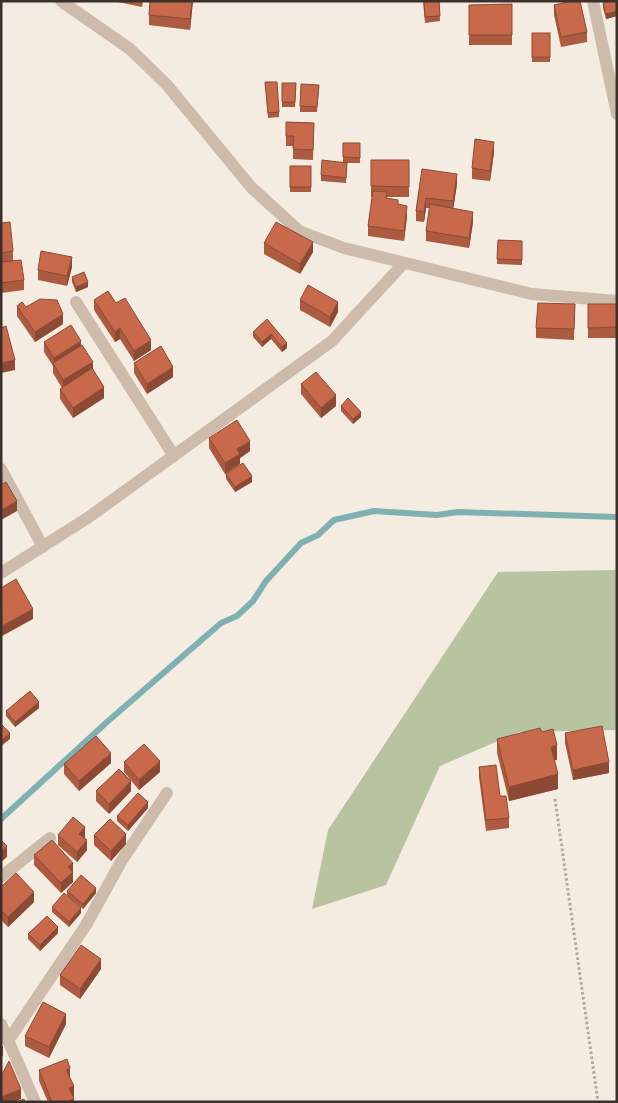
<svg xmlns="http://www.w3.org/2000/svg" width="618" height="1103" font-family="Rubik,sans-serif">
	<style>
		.green { fill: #b8c4a0 }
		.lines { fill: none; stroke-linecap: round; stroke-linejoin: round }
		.stream { stroke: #7fb0b2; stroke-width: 6 }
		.path { stroke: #b9a596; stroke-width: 3; stroke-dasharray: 2.5 2.5; stroke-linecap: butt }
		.street { stroke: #cdbbac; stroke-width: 12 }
		.wall { fill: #ac5a40 }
		.shaded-wall { fill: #8c4a34 }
		.building { fill: #c8694b; stroke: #8c4a34 }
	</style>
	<rect width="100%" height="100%" fill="#f4ebe1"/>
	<!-- green -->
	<polygon class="green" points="617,570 617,730 519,732 440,766 386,885 312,909 328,830 498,572"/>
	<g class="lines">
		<!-- stream -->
		<polyline class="stream" points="1,819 107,722 221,623 237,616 253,601 266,581 301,543 318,535 334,520 374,511 437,515 458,512 617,517"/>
		<!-- path -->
		<polyline class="path" points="555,799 598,1102"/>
		<!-- street -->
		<g class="street">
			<polyline points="61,1 130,49 167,85 251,187 299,231 344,248 532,294 617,301"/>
			<polyline points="593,1 617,114"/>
			<polyline points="76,302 174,456"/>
			<polyline points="1,469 43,547"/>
			<polyline points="1,573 89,517 332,341 403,264"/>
			<polyline points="1,877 50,838"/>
			<polyline points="1,1024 35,1102"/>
			<polyline points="8,1041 86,925 122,860 167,793"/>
		</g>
	</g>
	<!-- wall -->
	<g class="wall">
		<polygon points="113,1 143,1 142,7"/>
		<polygon points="193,1 190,30 149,25 149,15"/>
		<polygon points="423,1 439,1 440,21 425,23"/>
		<polygon points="617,1 617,16 606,19 603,8 603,3"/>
		<polygon points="512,4 512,45 469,45 469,5"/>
		<polygon points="554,5 587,32 587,42 561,47 554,15"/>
		<rect x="532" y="33" width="18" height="29"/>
		<polygon points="265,82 279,112 279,117 268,118"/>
		<polygon points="282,83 296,83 295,107 282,107"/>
		<polygon points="319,85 317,112 300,112 300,106"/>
		<polygon points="286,122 314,123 313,160 293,159 293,146 286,146"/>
		<polygon points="343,143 360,143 360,163 345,163 347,168 346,183 321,181 321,175 343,162"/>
		<polygon points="494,152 490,181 472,179 472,168"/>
		<polygon points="371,160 409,160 409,197 387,197 387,198 398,205 407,216 404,241 368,236 368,226 372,197 371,197"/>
		<rect x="290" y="166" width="21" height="26"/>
		<polygon points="422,169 457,184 453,208 473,222 469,248 426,241 426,231 430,208 426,208 424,222 416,221 416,211"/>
		<polygon points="1,223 13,251 13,261 24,280 24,290 1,293"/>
		<polygon points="498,240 522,241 522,265 497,264"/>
		<polygon points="264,243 313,252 300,274 264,254"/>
		<polygon points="72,267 67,286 38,280 38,270"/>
		<polygon points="72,277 88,287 76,292 72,282"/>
		<polygon points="94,300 151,350 134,361 120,339 115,342 94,310"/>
		<polygon points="300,300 338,312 330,327 300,310"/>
		<polygon points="575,304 574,340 536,338 536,328"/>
		<rect x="588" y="304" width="29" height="34"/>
		<polygon points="17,306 26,307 63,324 35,342 17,316"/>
		<polygon points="267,319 287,348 282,352 271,339 262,347 253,337 253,332"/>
		<polygon points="44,342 81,346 93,369 104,398 73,418 60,399 60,389 62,388 53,373 53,366 44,352"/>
		<polygon points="134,363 173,377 147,394 134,373"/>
		<polygon points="301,384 336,406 321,418 301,394"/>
		<polygon points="341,406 361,417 353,424 341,411"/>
		<polygon points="209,438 250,451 240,458 240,464 225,474 209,448"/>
		<polygon points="226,474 252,482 235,492 226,479"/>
		<polygon points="39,708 15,727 6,716 6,711"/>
		<polygon points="542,732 557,760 555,760 558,789 509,801 497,753 497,739"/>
		<polygon points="565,733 609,773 573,780 565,743"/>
		<polygon points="124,762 160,772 139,790 124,772"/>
		<polygon points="111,763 79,791 64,774 64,764"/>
		<polygon points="479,767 500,796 509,818 509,828 486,831 479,777"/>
		<polygon points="96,791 131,791 109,814 96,801"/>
		<polygon points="148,808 128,831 117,821 117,816"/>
		<polygon points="58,835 85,837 84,838 87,850 77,862 58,845"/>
		<polygon points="94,835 126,844 111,861 94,845"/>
		<polygon points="34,855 73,873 73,882 61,893 34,865"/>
		<polygon points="1,887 34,902 8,927 1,920"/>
		<polygon points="67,891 96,893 83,909 67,896"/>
		<polygon points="52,907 81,913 69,927 52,912"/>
		<polygon points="58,933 40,951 28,939 28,934"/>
		<polygon points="101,969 80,999 60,985 60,975"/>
		<polygon points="66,1024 49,1058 25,1046 25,1036"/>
		<polygon points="39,1070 70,1078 74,1096 73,1097 74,1102 48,1102 39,1081"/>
	</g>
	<!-- shaded-wall -->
	<g class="shaded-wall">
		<polygon points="192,1 193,1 190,30 190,19"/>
		<polygon points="617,11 617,16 606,19 606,14"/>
		<polygon points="494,142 494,152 490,181 490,171"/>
		<polygon points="457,174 457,184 453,211 453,201"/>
		<polygon points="426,198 426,208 424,222 424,212"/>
		<polygon points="407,206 407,216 404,241 404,231"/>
		<polygon points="473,212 473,222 469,248 469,238"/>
		<polygon points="313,242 313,252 300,274 300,264"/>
		<polygon points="72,257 72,267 67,286 67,276"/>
		<polygon points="88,282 88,287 76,292 76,287"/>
		<polygon points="338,302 338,312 330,327 330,317"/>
		<polygon points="63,314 63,324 35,342 35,332"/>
		<polygon points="120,328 120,339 115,342 115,332"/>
		<polygon points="271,334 271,339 262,347 262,342"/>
		<polygon points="151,340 151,350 134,361 134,351"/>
		<polygon points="81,341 81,351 54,365 54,358"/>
		<polygon points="287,343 287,348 282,352 282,347"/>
		<polygon points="15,360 15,370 1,373 1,363"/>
		<polygon points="93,362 93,372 63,390 63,380"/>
		<polygon points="173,367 173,377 147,394 147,384"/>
		<polygon points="104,387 104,398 73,418 73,408"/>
		<polygon points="336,395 336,406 321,418 321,408"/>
		<polygon points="361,412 361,417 353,424 353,419"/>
		<polygon points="250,441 250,451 240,458 240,464 225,474 225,463 237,449"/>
		<polygon points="252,476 252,482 235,492 235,487"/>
		<polygon points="17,501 17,511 1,520 1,510"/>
		<polygon points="33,609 33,619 2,636 2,626"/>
		<polygon points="39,702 39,708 15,727 15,722"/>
		<polygon points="10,733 10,739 1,746 1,741"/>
		<polygon points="557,745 557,760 551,761 551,747"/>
		<polygon points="111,753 111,763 79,791 79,781"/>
		<polygon points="160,761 160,772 139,790 139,780"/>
		<polygon points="609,762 609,773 573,780 573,770"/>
		<polygon points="558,774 558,789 509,801 509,787"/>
		<polygon points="131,781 131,791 109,814 109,804"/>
		<polygon points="148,802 148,808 128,831 128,825"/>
		<polygon points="85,827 85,837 79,844 79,834"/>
		<polygon points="126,834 126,844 111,861 111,851"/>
		<polygon points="87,840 87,850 77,862 77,852"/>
		<polygon points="7,846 7,857 1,862 1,851"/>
		<polygon points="73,863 73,882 61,893 61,883 68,867"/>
		<polygon points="96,888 96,893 83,909 83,904"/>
		<polygon points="34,892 34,902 8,927 8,917"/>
		<polygon points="81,908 81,913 69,927 69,922"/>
		<polygon points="58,927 58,933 40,951 40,945"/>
		<polygon points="101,959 101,969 80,999 80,989"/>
		<polygon points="66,1014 66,1024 49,1058 49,1047"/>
		<polygon points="3,1046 3,1056 1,1057 1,1047"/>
		<polygon points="70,1068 70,1078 66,1070"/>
		<polygon points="74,1086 74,1096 69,1099 69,1088"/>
		<polygon points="21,1089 21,1099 14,1102 1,1102 1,1097"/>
		<polygon points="74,1099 74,1102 66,1102"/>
	</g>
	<!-- building -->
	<g class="building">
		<polygon points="150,1 192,1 190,19 149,15"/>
		<polygon points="424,1 439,1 440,16 425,17"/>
		<polygon points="572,1 580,1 587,32 561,37 554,5"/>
		<polygon points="609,1 617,1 617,11 606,14 603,3"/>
		<polygon points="512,4 512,35 469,35 469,5"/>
		<rect x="532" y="33" width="18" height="24"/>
		<polygon points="265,82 277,82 279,112 268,113"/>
		<polygon points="282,83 296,83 295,102 282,102"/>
		<polygon points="301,84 319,85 317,107 300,106"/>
		<polygon points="286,122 314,123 313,150 293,149 294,136 286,136"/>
		<polygon points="475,139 494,142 490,171 472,168"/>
		<polygon points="343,143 360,143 360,158 343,157"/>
		<polygon points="322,160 347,163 346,178 321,175"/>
		<polygon points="371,160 409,160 409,187 371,186"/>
		<rect x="290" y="166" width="21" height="21"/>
		<polygon points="422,169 457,174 453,201 426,198 424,212 416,211"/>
		<polygon points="373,191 387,192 386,198 398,200 398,204 407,206 404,231 368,226"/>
		<polygon points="430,204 473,212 469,238 426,231"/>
		<polygon points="10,222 13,251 1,253 1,223"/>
		<polygon points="276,222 313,242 300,264 264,243"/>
		<polygon points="498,240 522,241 522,260 497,259"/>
		<polygon points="41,251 72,257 67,276 38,270"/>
		<polygon points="21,260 24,280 1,283 1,262"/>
		<polygon points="84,272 88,282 76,287 72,277"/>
		<polygon points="308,285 338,302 330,317 300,300"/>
		<polygon points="108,291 116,303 125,298 151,340 134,351 120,328 115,332 94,300"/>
		<polygon points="40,299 57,300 63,314 35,332 17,306 22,302 26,307"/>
		<polygon points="538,303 575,304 574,329 536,328"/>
		<polygon points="588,304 617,304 617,327 588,328"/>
		<polygon points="267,319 287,343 282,347 271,334 262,342 253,332"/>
		<polygon points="71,325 81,341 54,358 44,342"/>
		<polygon points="6,326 15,360 1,363 1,328"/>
		<polygon points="82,345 93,362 63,380 53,363"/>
		<polygon points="161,346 173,367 147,384 134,363"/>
		<polygon points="92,368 104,387 73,408 60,389"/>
		<polygon points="316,372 336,395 321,408 301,384"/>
		<polygon points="348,398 361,412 353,419 341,406"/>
		<polygon points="237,420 250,441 237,449 240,454 225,463 209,438"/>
		<polygon points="243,463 252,476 235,487 226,474"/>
		<polygon points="6,482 17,501 1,510 1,485"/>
		<polygon points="16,579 33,609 2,626 1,588"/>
		<polygon points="30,691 39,702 15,722 6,711"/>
		<polygon points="1,724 10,733 1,741"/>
		<polygon points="602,726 609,762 573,770 565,733"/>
		<polygon points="540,728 542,732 553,729 557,745 551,747 558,774 509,787 497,739"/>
		<polygon points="96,736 111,753 79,781 64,764"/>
		<polygon points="144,744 160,761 139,780 124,762"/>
		<polygon points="496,765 500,796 506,796 509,818 486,820 479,767"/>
		<polygon points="119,769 131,781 109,804 96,791"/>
		<polygon points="138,793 148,802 128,825 117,816"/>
		<polygon points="73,817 85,827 79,834 87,840 77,852 58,835"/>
		<polygon points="110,819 126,834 111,851 94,835"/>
		<polygon points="1,840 7,846 1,851"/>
		<polygon points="52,840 73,863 68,867 73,872 61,883 34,855"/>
		<polygon points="16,873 34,892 8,917 1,910 1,887"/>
		<polygon points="81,875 96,888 83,904 67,891"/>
		<polygon points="64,893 81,908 69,922 52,907"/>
		<polygon points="47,916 58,927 40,945 28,934"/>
		<polygon points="81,945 101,959 80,989 60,975"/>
		<polygon points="43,1002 66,1014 49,1047 25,1036"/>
		<polygon points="67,1059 70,1068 66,1070 74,1086 69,1088 74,1099 66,1102 52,1102 39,1070"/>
		<polygon points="9,1061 21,1089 1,1097 1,1076"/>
		<polygon points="24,1099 25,1102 16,1102"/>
	</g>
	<!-- border -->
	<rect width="618" height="1103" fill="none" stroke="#3b302b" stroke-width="5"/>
</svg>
